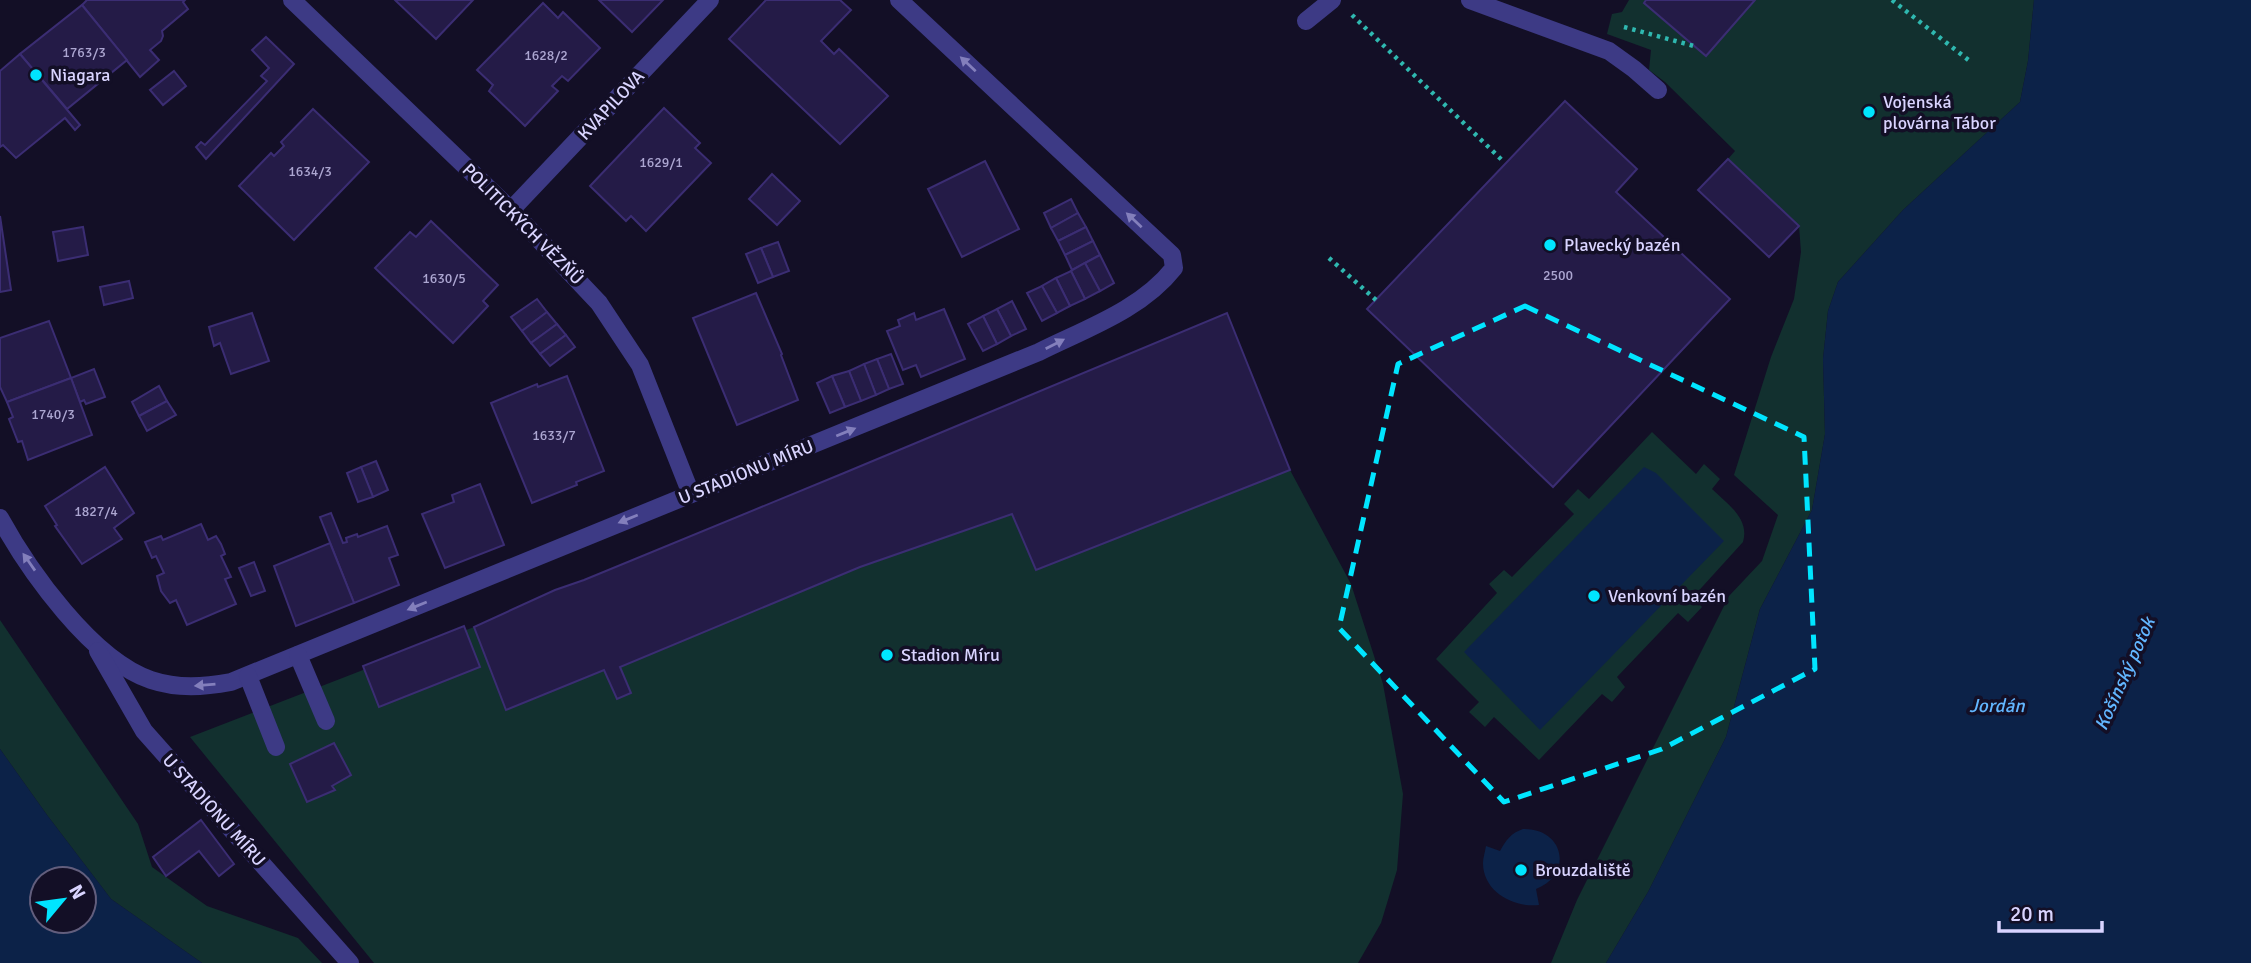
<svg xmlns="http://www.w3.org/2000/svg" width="2251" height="963" font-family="Signika,sans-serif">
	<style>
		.green { fill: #12302f }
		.water { fill: #0c2248; fill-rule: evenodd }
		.building { fill: #241b47; stroke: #3b2d73; stroke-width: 2 }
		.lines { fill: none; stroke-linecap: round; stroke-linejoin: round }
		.path { stroke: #2fb8b0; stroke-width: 4.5; stroke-dasharray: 3.5 5; stroke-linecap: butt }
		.minor { stroke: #3d3a85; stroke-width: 18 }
		.oneway { fill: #837fbc }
		.marked { fill: none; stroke: #00e5ff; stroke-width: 5; stroke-dasharray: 14 9; stroke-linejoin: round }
		.poi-dot { fill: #00e5ff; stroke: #130f26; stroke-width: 2.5 }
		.labels { text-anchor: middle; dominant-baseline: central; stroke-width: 7; stroke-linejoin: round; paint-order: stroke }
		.number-label { font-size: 14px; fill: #aca6d1 }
		.poi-label { font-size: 18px; fill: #d9d4ff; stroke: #130f26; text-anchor: start }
		.street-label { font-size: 18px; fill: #d9d4ff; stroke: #130f26 }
		.water-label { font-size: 19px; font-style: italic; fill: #62b6ff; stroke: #130f26 }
	</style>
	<rect width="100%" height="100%" fill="#130f26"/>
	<!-- green -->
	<g class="green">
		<polygon points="1629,0 2034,0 2028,61 2020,102 1903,210 1838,282 1828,311 1823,359 1825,434 1812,510 1760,609 1726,737 1648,892 1606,963 1551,963 1577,900 1729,596 1762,561 1778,515 1734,475 1771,357 1794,299 1801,252 1799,226 1728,159 1735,151 1665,82 1649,70 1651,50 1607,34 1612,14 1622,12"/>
		<polygon points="1227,313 1290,470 1351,584 1383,684 1403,794 1397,870 1381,923 1358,963 374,963 190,737 474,627"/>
		<path d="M1652,432l44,42 8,-10 16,15 -8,10c15,15 38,29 31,53l-50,55 9,10 -14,15 -10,-9 -61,64 8,10 -13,15 -10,-8 -63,66 -45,-43 -9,10 -16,-15 10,-10 -43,-43 61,-66 -8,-9 15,-14 8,7 62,-63 -10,-10 14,-15 11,10z"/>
		<polygon points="0,620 138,824 152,867 207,906 298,938 322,963 202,963 111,899 47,815 0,749"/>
	</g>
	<!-- water -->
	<g class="water">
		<polygon points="2034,0 2251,0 2251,963 1606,963 1648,892 1726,737 1760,609 1812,510 1825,434 1823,359 1828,311 1838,282 1903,210 2020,102 2028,61"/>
		<polygon points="1644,467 1656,473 1724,541 1540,730 1464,652"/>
		<path d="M0,749l47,66 64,84 91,64h-202zM42,879h42v42h-42z"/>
		<path d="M1523,829c41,-1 51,45 13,60l3,16c-25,3 -56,-13 -56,-42 0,-5 2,-11 3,-17l14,5c6,-11 11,-18 23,-22z"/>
	</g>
	<!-- building -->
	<g class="building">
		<polygon points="87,0 185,0 183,2 188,9 162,31 163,36 161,41 150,50 159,60 140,77 82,5"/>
		<polygon points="395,0 473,0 436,39"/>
		<polygon points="599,0 663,0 632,32"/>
		<polygon points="766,0 840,0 851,10 821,41 834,54 839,49 888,96 840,144 729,39"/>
		<polygon points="1646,0 1755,0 1706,56 1644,3"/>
		<polygon points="543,3 558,18 563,12 600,48 568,81 562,76 552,86 558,91 525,126 489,91 493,85 477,70"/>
		<polygon points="82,5 127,60 67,109 20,54"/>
		<polygon points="266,37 294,64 206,159 196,147 201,142 205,145 267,81 261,76 269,68 252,50"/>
		<polygon points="20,54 80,125 75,130 65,118 16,158 3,145 0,147 0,71"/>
		<polygon points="174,71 186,86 163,105 150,90"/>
		<polygon points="1565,101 1637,169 1616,192 1730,299 1553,487 1367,309"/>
		<polygon points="664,108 700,143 695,148 711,163 646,231 631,216 626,221 590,186"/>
		<polygon points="313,109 369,162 294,240 239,186 271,153 274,156 284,146 281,142"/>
		<polygon points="1728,159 1799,226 1769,257 1698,190"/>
		<polygon points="985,161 1019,229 962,257 928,189"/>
		<polygon points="772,174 800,201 777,225 749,199"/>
		<polygon points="1071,199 1078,213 1051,228 1044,213"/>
		<polygon points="1078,213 1086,227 1058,241 1051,228"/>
		<polygon points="0,216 11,290 0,292"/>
		<polygon points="431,221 498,285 483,301 488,306 453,343 375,268 410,232 416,237"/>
		<polygon points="83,227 88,255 58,261 53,232"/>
		<polygon points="1086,227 1093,241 1065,255 1058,241"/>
		<polygon points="1093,241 1100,255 1072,270 1065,255"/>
		<polygon points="778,242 789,271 773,277 761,248"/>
		<polygon points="761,248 773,277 758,283 746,254"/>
		<polygon points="1100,255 1114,283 1100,291 1085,263"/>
		<polygon points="1085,263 1100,291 1085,299 1071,271"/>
		<polygon points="1071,271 1085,299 1070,306 1056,278"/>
		<polygon points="1056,278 1070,306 1057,313 1042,286"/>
		<polygon points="129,281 133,298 104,305 100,287"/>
		<polygon points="1042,286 1057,313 1042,321 1027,293"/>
		<polygon points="756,293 782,354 781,355 798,400 737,425 693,318"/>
		<polygon points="537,299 547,312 522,331 511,317"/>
		<polygon points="1012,301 1026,329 1011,336 997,309"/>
		<polygon points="944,309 965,359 921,377 916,365 903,370 887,331 900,326 898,320 914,313 916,320"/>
		<polygon points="997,309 1011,336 997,344 983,316"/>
		<polygon points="547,312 557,324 531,343 522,331"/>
		<polygon points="252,313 269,361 231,374 220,343 214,346 209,327"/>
		<polygon points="1227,313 1290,470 1036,570 1012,514 860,567 620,667 631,693 617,699 604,670 506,710 474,627 555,590 584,580 844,473"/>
		<polygon points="983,316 997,344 983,351 968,324"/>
		<polygon points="49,321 71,378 7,402 0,387 0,338"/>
		<polygon points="557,324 566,335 540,354 531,343"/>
		<polygon points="566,335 575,347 550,366 540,354"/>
		<polygon points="891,354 903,384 889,389 877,359"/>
		<polygon points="877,359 889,389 876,395 864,364"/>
		<polygon points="864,364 876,395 861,401 849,371"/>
		<polygon points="94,369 105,397 86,404 84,400 80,402 71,378"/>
		<polygon points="849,371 861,401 845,407 832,376"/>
		<polygon points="567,376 604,471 576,482 577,485 532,503 491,403 537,384 538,387"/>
		<polygon points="832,376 845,407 830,413 817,383"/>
		<polygon points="71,378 92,435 28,460 22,441 18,442 9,419 13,417 7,402"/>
		<polygon points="159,386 167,401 139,416 132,402"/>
		<polygon points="167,401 176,415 147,431 139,416"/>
		<polygon points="376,461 388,490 373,497 361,467"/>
		<polygon points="105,467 134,513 114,528 122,539 82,564 55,526 57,525 45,506"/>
		<polygon points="361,467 373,497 358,502 347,473"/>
		<polygon points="480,484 504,545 445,568 422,514 454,502 452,495"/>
		<polygon points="331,513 343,543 347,542 346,538 357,534 358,537 387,526 398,555 389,558 399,585 354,603 320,517"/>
		<polygon points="201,524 208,540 216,536 221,544 225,554 221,556 231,577 225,579 236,604 187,625 176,600 170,603 161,591 157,576 164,573 156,556 152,558 145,542 161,536 163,540"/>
		<polygon points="330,543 354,603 296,626 274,566"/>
		<polygon points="254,562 265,591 251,596 239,568"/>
		<polygon points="464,626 480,667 379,707 363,666"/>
		<polygon points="334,743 351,775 332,786 335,790 307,802 290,764"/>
		<polygon points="201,820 234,864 219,876 199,851 166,876 153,857"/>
	</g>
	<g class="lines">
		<!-- path -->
		<g class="path">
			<polyline points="1892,0 1971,62"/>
			<polyline points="1352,15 1504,162"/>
			<polyline points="1624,27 1694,46"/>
			<polyline points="1329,258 1376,300"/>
		</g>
		<!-- minor -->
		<g class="minor">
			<polyline points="292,0 511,210 599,303 640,365 691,494"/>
			<polyline points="1470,0 1609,51 1634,69 1658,90"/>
			<polyline points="1306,21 1332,0"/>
			<polyline points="511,210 710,0"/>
			<path d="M0,518c29,53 92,142 151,162 27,9 53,7 80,2l808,-330c46,-23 102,-42 135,-84l-2,-13 -273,-255"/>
			<polyline points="98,651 144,731 350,963"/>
			<polyline points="298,655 326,721"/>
			<polyline points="248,676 276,747"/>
		</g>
	</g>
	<!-- one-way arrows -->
	<defs><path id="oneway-solid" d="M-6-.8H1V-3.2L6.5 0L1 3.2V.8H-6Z" transform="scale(1.75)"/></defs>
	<g class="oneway">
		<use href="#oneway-solid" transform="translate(968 64) rotate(-137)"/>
		<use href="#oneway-solid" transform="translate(1134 220) rotate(-137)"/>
		<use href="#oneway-solid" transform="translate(1055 344) rotate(-27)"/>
		<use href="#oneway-solid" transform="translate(846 432) rotate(-22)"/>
		<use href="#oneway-solid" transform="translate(628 519) rotate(158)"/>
		<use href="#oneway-solid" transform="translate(29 562) rotate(-125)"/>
		<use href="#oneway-solid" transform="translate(417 606) rotate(158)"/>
		<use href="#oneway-solid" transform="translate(205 685) rotate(175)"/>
	</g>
	<!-- marked area -->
	<path class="marked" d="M1525,306l279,131 11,232 -153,80 -158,53 -165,-174 59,-264z"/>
	<!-- markers -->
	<g class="poi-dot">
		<circle cx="36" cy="75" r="7"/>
		<circle cx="1869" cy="112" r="7"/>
		<circle cx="1550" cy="245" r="7"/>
		<circle cx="1594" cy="596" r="7"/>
		<circle cx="887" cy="655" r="7"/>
		<circle cx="1521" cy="870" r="7"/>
	</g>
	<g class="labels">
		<!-- number labels -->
		<g class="number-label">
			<text x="84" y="52">1763/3</text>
			<text x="546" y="55">1628/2</text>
			<text x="661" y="162">1629/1</text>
			<text x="310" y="171">1634/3</text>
			<text x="1558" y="275">2500</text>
			<text x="444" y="278">1630/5</text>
			<text x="53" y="414">1740/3</text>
			<text x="554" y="435">1633/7</text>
			<text x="96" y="511">1827/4</text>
		</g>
		<!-- poi labels -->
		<g class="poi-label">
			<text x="50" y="75">Niagara</text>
			<text x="1883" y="102">Vojenská<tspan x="1883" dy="21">plovárna Tábor</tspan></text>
			<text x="1564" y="245">Plavecký bazén</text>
			<text x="1608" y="596">Venkovní bazén</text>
			<text x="901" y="655">Stadion Míru</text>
			<text x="1535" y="870">Brouzdaliště</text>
		</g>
		<!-- street labels -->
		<g class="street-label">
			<text transform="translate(611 105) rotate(-47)">KVAPILOVA</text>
			<text transform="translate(523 224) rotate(45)">POLITICKÝCH VĚZŇŮ</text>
			<text transform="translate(746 472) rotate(-22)">U STADIONU MÍRU</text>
			<text transform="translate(214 810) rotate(48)">U STADIONU MÍRU</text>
		</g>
		<!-- water labels -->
		<g class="water-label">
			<text transform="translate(2125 674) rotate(-66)">Košínský potok</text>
			<text x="1997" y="706">Jordán</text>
		</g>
	</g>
	<!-- north arrow -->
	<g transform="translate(63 900) rotate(61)"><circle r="33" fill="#130f26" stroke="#625e7d" stroke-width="2"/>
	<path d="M0-5L12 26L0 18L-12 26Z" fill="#00e5ff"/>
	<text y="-10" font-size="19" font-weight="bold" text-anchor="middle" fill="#d9d4ff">N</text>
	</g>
	<!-- scale -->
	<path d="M1999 921v10h103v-10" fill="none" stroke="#d9d4ff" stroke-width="3.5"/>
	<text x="2010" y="921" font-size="21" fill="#d9d4ff" stroke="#130f26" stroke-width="5" paint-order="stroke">20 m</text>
</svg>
